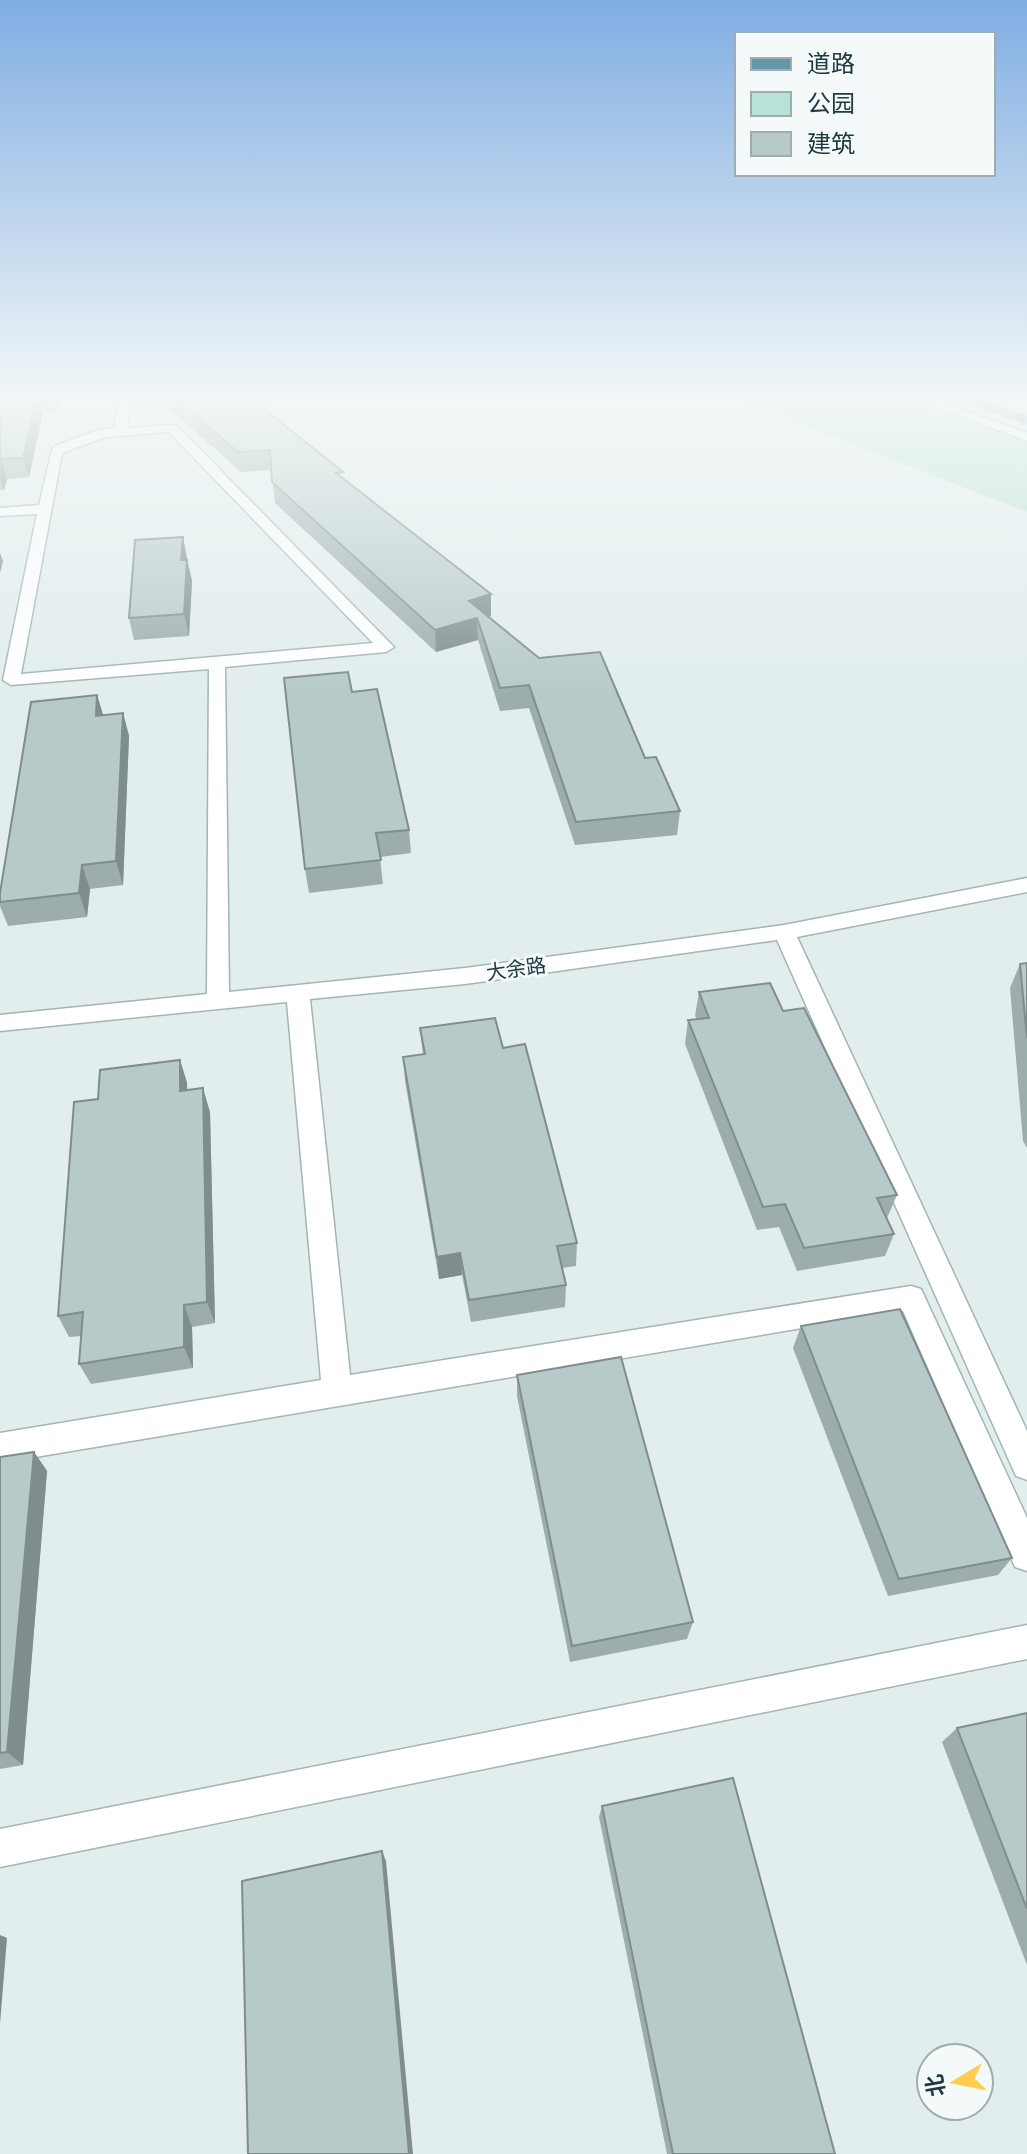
<svg xmlns="http://www.w3.org/2000/svg" width="1027" height="2154" font-family="'PT Sans Narrow','Noto Sans SC',sans-serif">
	<style>
		.green { fill: #b8e1d7 }
		.lines { fill: none; stroke-linecap: round; stroke-linejoin: round }
		.minor-casing { stroke: #a4b4b7; stroke-width: 3 }
		.major-casing { stroke: #c1c8ca; stroke-width: 3 }
		.minor { fill: #fff; fill-rule: evenodd }
		.major { fill: #6298a8; fill-rule: evenodd }
		.wall { fill: #9dadad }
		.shaded-wall { fill: #808d8d }
		.building { fill: #b7c9c9; stroke: #808d8d; stroke-width: 2 }
		.labels { text-anchor: middle; dominant-baseline: central; stroke-width: 6; stroke-linejoin: round; paint-order: stroke }
		.street-label { font-size: 20px; fill: #203a41; stroke: #f3faf9 }
	</style>
	<rect width="100%" height="100%" fill="#e2edee"/>
	<!-- green -->
	<polygon class="green" points="710,394 890,394 1027,442 1027,512 776,414"/>
	<g class="lines">
		<!-- minor casing -->
		<g class="minor-casing">
			<g id="minor">
				<path d="M118,394h12l-3,34 49,-3 218,222 -8,5 -161,15 4,325 236,-24 319,-43 243,-47v14l-230,45 230,494v49l-11,-4 -239,-536 -312,44 -155,15 40,376 561,-89 10,3 106,229v53l-12,-4 -112,-256 -903,152v-30l321,-53 -34,-378 -287,29v-16l207,-21 2,-325 -198,16 -8,-5 34,-166 -37,2v-8l39,-3 13,-55 3,-4 44,-16 16,-2zM169,432l204,211 -352,31 41,-221 43,-16z"/>
				<polygon points="903,394 920,394 1027,433 1027,441"/>
				<polygon points="1027,1625 1027,1659 0,1867 0,1829"/>
			</g>
		</g>
		<!-- major casing -->
		<g class="major-casing">
			<polygon id="major" points="943,394 961,394 1027,416 1027,424"/>
		</g>
		<!-- minor -->
		<use href="#minor" class="minor"/>
		<!-- major -->
		<use href="#major" class="major"/>
	</g>
	<!-- wall -->
	<g class="wall">
		<polygon points="0,394 63,394 59,411 43,412 29,477 7,479 4,490 0,490"/>
		<polygon points="131,394 254,394 267,412 343,479 491,594 491,616 489,617 645,758 680,811 677,835 575,845 529,708 500,711 478,640 436,652 275,503 271,470 241,472 165,405 133,407"/>
		<polygon points="187,558 192,581 189,636 134,640 129,618"/>
		<polygon points="352,692 409,830 411,853 380,857 383,884 309,893 305,869"/>
		<polygon points="97,695 103,715 123,713 129,736 123,885 90,889 87,917 8,926 0,906 0,893"/>
		<polygon points="1027,963 1027,1148 1023,1141 1010,988 1020,964"/>
		<polygon points="699,992 783,1011 897,1195 887,1218 894,1234 885,1256 797,1271 779,1227 757,1230 685,1044 688,1020 697,1019 695,1016"/>
		<polygon points="420,1028 503,1048 577,1243 576,1266 562,1268 566,1285 565,1307 471,1322 462,1275 439,1279 405,1081 403,1057 423,1055"/>
		<polygon points="180,1060 187,1083 187,1090 210,1112 215,1323 192,1327 193,1368 91,1384 79,1364 81,1336 69,1337 58,1316"/>
		<polygon points="801,1326 1012,1558 998,1575 888,1596 793,1348"/>
		<polygon points="517,1375 693,1622 687,1639 570,1662 517,1396"/>
		<polygon points="34,1452 47,1471 23,1765 0,1769 0,1457"/>
		<polygon points="1027,1713 1027,1965 942,1742 957,1728"/>
		<polygon points="602,1806 835,2154 667,2154 599,1817"/>
	</g>
	<!-- shaded-wall -->
	<g class="shaded-wall">
		<polygon points="38,394 43,412 29,477 23,458"/>
		<polygon points="55,394 63,394 59,411"/>
		<polygon points="1,459 7,479 4,490 0,477"/>
		<polygon points="183,537 187,558 186,582 181,560"/>
		<polygon points="0,553 3,561 0,573"/>
		<polygon points="187,560 192,581 189,636 184,614"/>
		<polygon points="491,594 491,616 477,621 478,640 436,652 435,630 469,601"/>
		<polygon points="97,695 104,718 96,716"/>
		<polygon points="123,713 129,736 123,885 116,861"/>
		<polygon points="82,865 90,889 87,917 79,893"/>
		<polygon points="180,1060 187,1083 188,1115 180,1091"/>
		<polygon points="203,1088 210,1112 215,1323 207,1302"/>
		<polygon points="460,1253 462,1275 439,1279 437,1257"/>
		<polygon points="184,1305 192,1327 193,1368 184,1347"/>
		<polygon points="34,1452 47,1471 23,1765 7,1752"/>
		<polygon points="382,1851 386,1861 413,2154 409,2154"/>
		<polygon points="0,1935 7,1938 0,2024"/>
	</g>
	<!-- building -->
	<g class="building">
		<polygon points="0,394 38,394 23,458 1,459 0,463"/>
		<polygon points="170,394 254,394 266,404 259,405 343,472 336,473 491,594 469,601 539,658 600,652 645,758 656,757 680,811 576,822 529,685 500,688 477,618 435,630 272,482 270,450 238,452"/>
		<polygon points="183,537 181,560 187,560 184,614 129,618 135,540"/>
		<polygon points="348,672 352,692 377,689 409,830 376,833 381,860 305,869 284,678"/>
		<polygon points="97,695 96,716 123,713 116,861 82,865 79,893 0,902 0,893 31,702"/>
		<polygon points="1027,963 1027,1038 1020,964"/>
		<polygon points="770,983 783,1011 804,1008 897,1195 877,1198 894,1234 804,1248 785,1204 763,1207 688,1020 709,1018 699,992"/>
		<polygon points="495,1018 503,1048 525,1044 577,1243 557,1246 566,1285 469,1300 460,1253 437,1257 403,1057 425,1054 420,1028"/>
		<polygon points="180,1060 180,1091 203,1088 207,1302 184,1305 184,1347 79,1364 83,1312 58,1316 74,1102 98,1099 100,1070"/>
		<polygon points="900,1309 1012,1558 899,1579 801,1326"/>
		<polygon points="621,1357 693,1622 572,1646 517,1375"/>
		<polygon points="34,1452 7,1752 0,1753 0,1457"/>
		<polygon points="1027,1713 1027,1909 957,1728"/>
		<polygon points="733,1778 835,2154 673,2154 602,1806"/>
		<polygon points="382,1851 409,2154 248,2154 242,1881"/>
	</g>
	<!-- sky -->
	<linearGradient id="sky" x2="0" y2="1"><stop stop-color="#80ade2"/><stop offset="0.57" stop-color="#f2f7f7"/><stop offset="1" stop-color="#f2f7f7" stop-opacity="0"/></linearGradient>
	<rect width="1027" height="696" fill="url(#sky)"/>
	<g class="labels">
		<!-- street labels -->
		<g class="street-label">
			<text transform="translate(516 969) rotate(-8)">大余路</text>
		</g>
	</g>
	<!-- legend -->
	<rect x="735" y="32" width="260" height="144" fill="#f3faf9" stroke="#9fadaf" stroke-width="2"/>
	<rect x="751" y="58" width="40" height="12" fill="#6298a8" stroke="#9fadaf" stroke-width="2"/>
	<text x="807" y="72" font-size="24" fill="#203a41">道路</text>
	<rect x="751" y="92" width="40" height="24" fill="#b8e1d7" stroke="#9fadaf" stroke-width="2"/>
	<text x="807" y="112" font-size="24" fill="#203a41">公园</text>
	<rect x="751" y="132" width="40" height="24" fill="#b7c9c9" stroke="#9fadaf" stroke-width="2"/>
	<text x="807" y="152" font-size="24" fill="#203a41">建筑</text>
	<!-- north arrow -->
	<g transform="translate(955 2082) rotate(260)"><circle r="38" fill="#f3faf9" stroke="#9fadaf" stroke-width="2"/>
	<path d="M0-6L14 30L0 20L-14 30Z" fill="#ffce4e"/>
	<text y="-12" font-size="22" font-weight="bold" text-anchor="middle" fill="#203a41">北</text>
	</g>
</svg>
